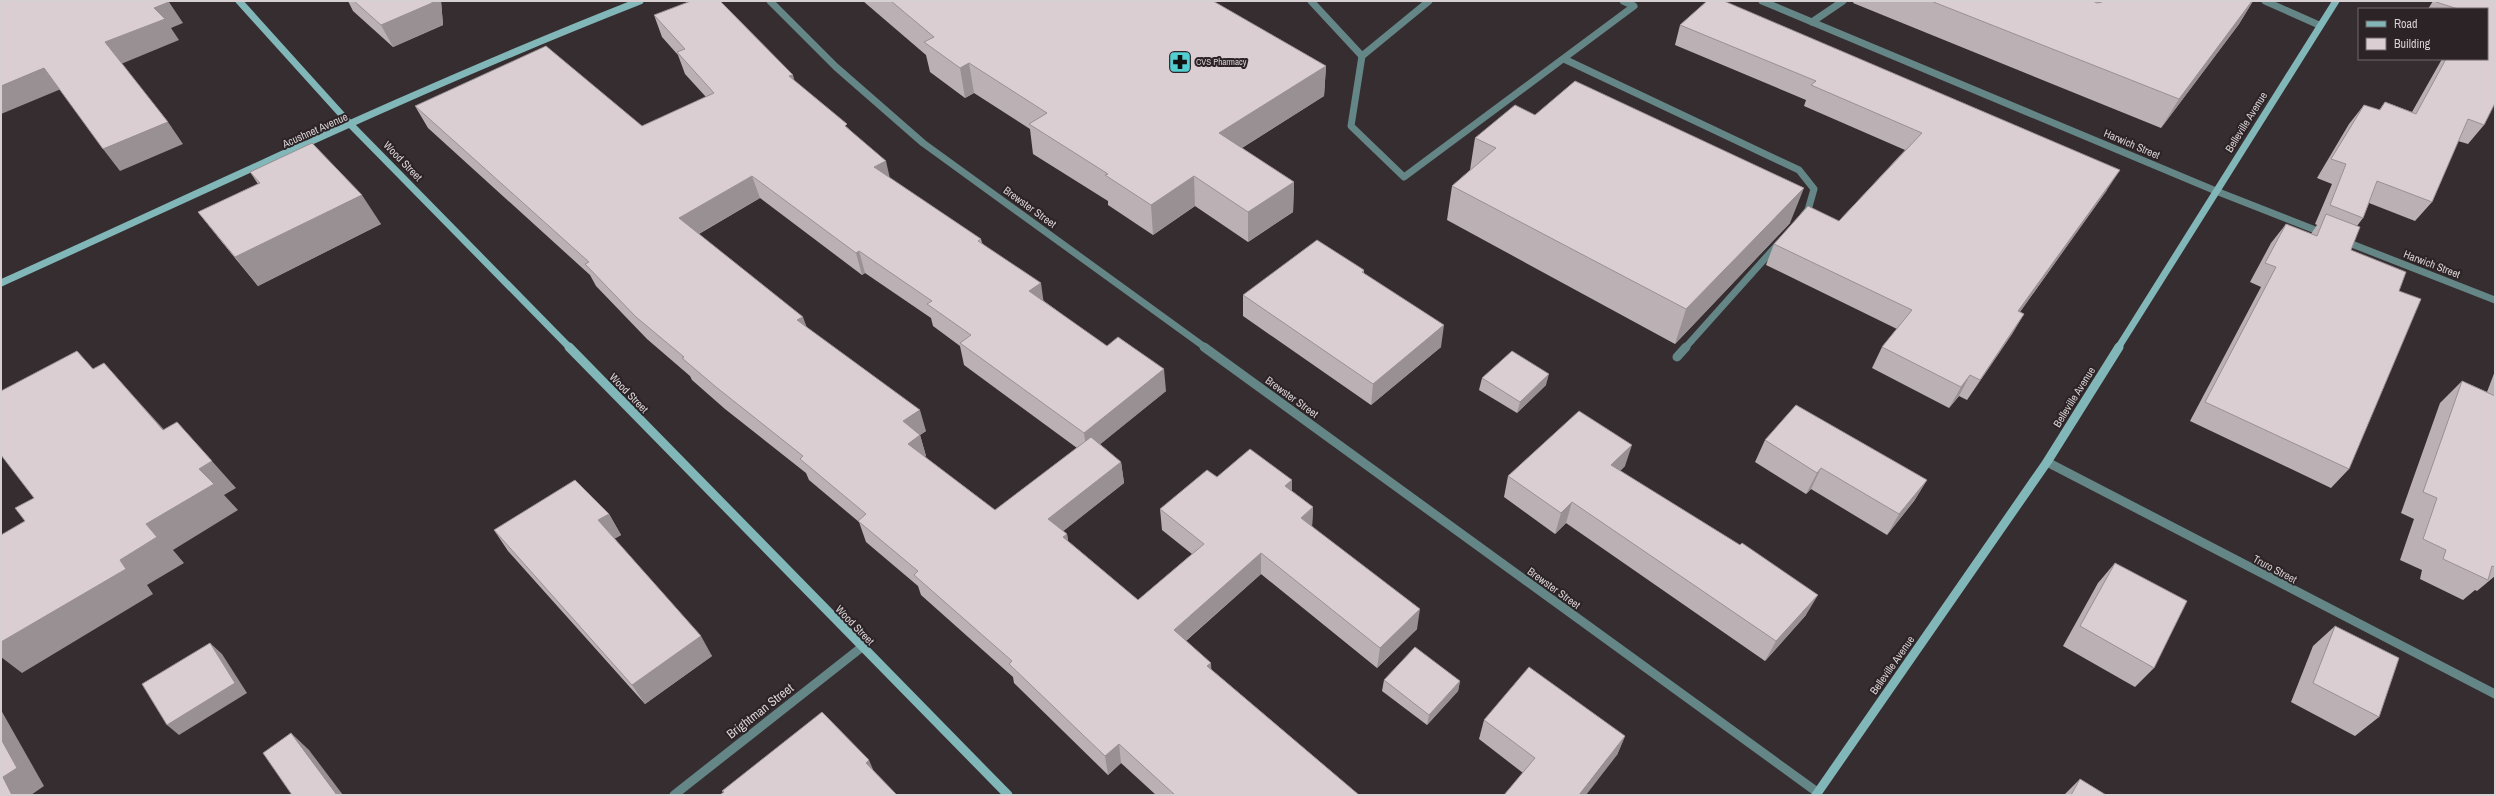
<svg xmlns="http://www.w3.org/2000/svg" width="2496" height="796" font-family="'Archivo Narrow',sans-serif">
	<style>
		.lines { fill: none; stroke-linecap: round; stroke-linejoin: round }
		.lane-far1 { stroke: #658686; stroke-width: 7 }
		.lane { stroke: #658686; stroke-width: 9 }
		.street-far1 { stroke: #658686; stroke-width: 7 }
		.street { stroke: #658686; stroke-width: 9 }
		.secondary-far1 { stroke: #81b7b8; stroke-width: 7 }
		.secondary { stroke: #81b7b8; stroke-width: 9 }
		.wall { fill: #bbb1b5; fill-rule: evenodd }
		.shaded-wall { fill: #999093 }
		.building { fill: #daced2; stroke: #999093 }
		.labels { text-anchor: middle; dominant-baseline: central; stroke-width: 4; stroke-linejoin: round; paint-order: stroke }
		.far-poi-label { font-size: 9px; fill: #d6d0d2; stroke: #2c2326; text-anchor: start }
		.street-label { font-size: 11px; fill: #d6d0d2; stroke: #2c2326 }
		.near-street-label { font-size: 13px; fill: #d6d0d2; stroke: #2c2326 }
	</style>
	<rect width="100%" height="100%" fill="#362d30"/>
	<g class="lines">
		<!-- lane-far1 -->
		<g class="lane-far1">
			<polyline points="1311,1 1362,56 1429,1"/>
			<polyline points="1812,22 1843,1"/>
			<polyline points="1362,56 1351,126 1404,177 1634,6 1623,1"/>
			<polyline points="1564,59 1799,170 1814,189 1808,210 1803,216"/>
			<polyline points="1685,348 1778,244"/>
		</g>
		<!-- lane -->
		<polyline class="lane" points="1677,357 1686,347"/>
		<!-- street-far1 -->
		<g class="street-far1">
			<polyline points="770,1 836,67 923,143 1206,348"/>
			<polyline points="1762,1 2216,191 2323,233"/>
			<polyline points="2265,1 2319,25"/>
			<polyline points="2344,241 2495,300"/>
		</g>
		<!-- street -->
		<g class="street">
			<polyline points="1204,347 1817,792"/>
			<polyline points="2047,462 2495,694"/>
			<polyline points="674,795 862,647"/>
		</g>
		<!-- secondary-far1 -->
		<g class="secondary-far1">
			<polyline points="239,1 351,125 570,348"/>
			<path d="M1,283c212,-96 422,-197 639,-282"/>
			<polyline points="2118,348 2336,1"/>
		</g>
		<!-- secondary -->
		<g class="secondary">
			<polyline points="569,347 1008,795"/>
			<polyline points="1816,795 2047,462 2119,347"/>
		</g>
	</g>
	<!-- wall -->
	<g class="wall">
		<polygon points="348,1 441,1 443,25 393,47 353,11"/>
		<polygon points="863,1 1213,1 1326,66 1324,96 1242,148 1294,182 1293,212 1248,242 1195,206 1153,235 1108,205 1108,201 1033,154 1030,129 974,93 965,98 930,72 926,55"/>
		<polygon points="1854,1 2253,1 2239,24 2161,128 1853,3"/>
		<polygon points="2433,1 2495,1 2484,125 2468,144 2458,141 2432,202 2415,221 2369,203 2363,218 2357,226 2351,250 2399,291 2349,469 2331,488 2190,421 2261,287 2250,282 2271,243 2286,224 2311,234 2317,225 2315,224 2332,184 2317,178 2349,124 2364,105 2379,110 2385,102 2412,112 2442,59 2487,59 2487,9 2428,9"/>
		<path d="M654,15l141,66 53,47 42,51 91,60 1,4 62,58 122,90 -66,53 21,18 3,21 -61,48 4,3 1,7 70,59 54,-46 -30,-24 -2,-21 57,-32 75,14 21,16 -1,19 105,103 -40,39 -116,-94 -75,67 26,29 147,125h-203l-35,-32 -13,12 -94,-92 -1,-6 -92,-82 -3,-9 -52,-44 -7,-20 -50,-42 -3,-7 -81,-64 -33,-29 -2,-4 -43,-37 -51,-53 -6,-11 -162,-147 -13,-22 227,20 64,-29 -21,-23 -7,-19 -16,-18zM760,198l102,77 3,-2 66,45 2,8 27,20 4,19 113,83 -82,62 -70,-53 1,-1 -6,-21 6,-4 -120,-104 -107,-93z"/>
		<polygon points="1680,25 2107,190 2020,312 2024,314 2012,334 1967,400 1959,396 1949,408 1872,368 1882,347 1897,329 1766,265 1774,244 1839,221 1905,150 1804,106 1806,100 1675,45"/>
		<polygon points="1535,115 1790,223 1675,344 1447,220 1452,186 1470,170 1475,138"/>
		<polygon points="250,172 381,224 258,286 221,241 198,212 258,184"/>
		<polygon points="1364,270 1364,274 1441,347 1371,405 1243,316 1243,295"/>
		<polygon points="2495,371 2495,576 2477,591 2475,590 2463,600 2420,579 2422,570 2400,560 2414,519 2401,513 2440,403 2462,381 2487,392"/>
		<polygon points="1482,378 1546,385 1517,413 1479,390"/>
		<polygon points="1765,440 1927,480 1914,501 1887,535 1811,489 1806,494 1755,462"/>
		<polygon points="1625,466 1620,471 1806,615 1765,661 1566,523 1555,534 1504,497 1508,476"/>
		<polygon points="609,514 621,535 614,539 712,656 645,704 508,551 494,530"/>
		<polygon points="2115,563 2154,668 2135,687 2063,646 2098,583"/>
		<polygon points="2335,626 2379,717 2355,736 2291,702 2313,646"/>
		<polygon points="1384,680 1460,681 1458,691 1427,725 1382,691"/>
		<polygon points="1484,720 1625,736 1617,755 1523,773 1479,739"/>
		<polygon points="2080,779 2106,795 2064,795"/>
	</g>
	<!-- shaded-wall -->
	<g class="shaded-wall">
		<polygon points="432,1 441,1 443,25 393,47 381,25"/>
		<polygon points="2252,1 2253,1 2239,24 2161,128 2179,99"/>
		<polygon points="169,2 183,23 171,28 179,40 121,64 105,42 154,8"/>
		<polygon points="969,63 974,93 965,98 960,68"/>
		<polygon points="1326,66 1324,96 1219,162 1219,133"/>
		<polygon points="44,68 61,89 1,114 1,86"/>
		<polygon points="793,75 799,97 789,76"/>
		<polygon points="168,122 183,144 120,171 103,149"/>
		<polygon points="886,161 891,183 874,167"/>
		<polygon points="2120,170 2107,190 2006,331 2018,311"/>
		<polygon points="752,176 760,198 688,240 679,218"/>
		<polygon points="1194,176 1195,206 1153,235 1151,205"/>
		<polygon points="1294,182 1293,212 1248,242 1248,212"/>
		<polygon points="1804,188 1790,223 1675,344 1686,309"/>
		<polygon points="362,195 381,224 258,286 235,257"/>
		<polygon points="859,251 865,273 862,275 856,253"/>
		<polygon points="1041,283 1044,305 1029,291"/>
		<polygon points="2024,314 2012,334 1967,400 1980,380"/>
		<polygon points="803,317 811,339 797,320"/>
		<polygon points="1444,325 1441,347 1371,405 1373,384"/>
		<polygon points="104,363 128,390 188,456 163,430"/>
		<polygon points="1164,369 1166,391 1087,455 1084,433"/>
		<polygon points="1549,374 1546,385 1517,413 1520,402"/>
		<polygon points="1970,375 1959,396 1949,408 1961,387"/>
		<polygon points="920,410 926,431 920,435 926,456 914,465 908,444 903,421"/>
		<polygon points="177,422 236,488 224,495 238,510 173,550 184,563 147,585 153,594 22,673 1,657 1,642 120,560 146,524 199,469"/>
		<polygon points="1632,445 1625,466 1604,486 1611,465"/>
		<polygon points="1121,462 1124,483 1052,540 1048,519"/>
		<polygon points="1821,468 1811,489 1806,494 1817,473"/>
		<polygon points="1292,480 1292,501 1285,486"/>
		<polygon points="1927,480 1914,501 1887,535 1899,514"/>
		<polygon points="1572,502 1566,523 1555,534 1561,513"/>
		<polygon points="1313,507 1312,528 1301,518"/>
		<polygon points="609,514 621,535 610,541 598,520"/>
		<polygon points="1067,534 1070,555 1063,537"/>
		<polygon points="1261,553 1261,574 1175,650 1174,630"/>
		<polygon points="1818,595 1806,615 1765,661 1776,641"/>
		<polygon points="1420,609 1417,629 1377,668 1380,648"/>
		<polygon points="701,636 712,656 645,704 632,685"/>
		<polygon points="210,643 222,654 247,693 179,735 167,725"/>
		<polygon points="1211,663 1212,682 1207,666"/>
		<polygon points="1460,681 1458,691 1427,725 1429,715"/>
		<polygon points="1,710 44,786 31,795 12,795 3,777 1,739"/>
		<polygon points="291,733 309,750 343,795 337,795"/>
		<polygon points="1625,736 1617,755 1586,795 1579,795"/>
		<polygon points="1119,744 1121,763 1108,775 1105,756"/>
		<polygon points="869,760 877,779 866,763"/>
	</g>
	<!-- building -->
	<g class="building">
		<polygon points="1,1 168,1 169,2 154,8 165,19 105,42 168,122 103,149 44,68 1,86"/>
		<polygon points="354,1 432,1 432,3 381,25"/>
		<polygon points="691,1 720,1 793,75 789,76 847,124 845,126 886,161 874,167 981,239 978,241 1041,283 1029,291 1107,346 1118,337 1164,369 1084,433 960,343 971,335 927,304 932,301 859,251 856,253 752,176 679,218 803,317 797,320 920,410 903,421 920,435 908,444 995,510 1091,437 1121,462 1048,519 1067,534 1063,537 1138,600 1204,544 1160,509 1207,470 1217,477 1250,449 1292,480 1285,486 1313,507 1301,518 1420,609 1380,648 1261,553 1174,630 1211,663 1207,666 1359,795 1175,795 1119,744 1105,756 1009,664 1012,661 914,575 918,571 858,521 866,514 800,459 803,456 716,387 682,358 684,357 636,317 585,264 589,262 415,106 546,46 642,126 714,93 677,52 685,49 654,15"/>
		<polygon points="891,1 1213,1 1326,66 1219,133 1294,182 1248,212 1194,176 1151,205 1105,175 1108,174 1029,124 1047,113 969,63 960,68 924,42 934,37"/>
		<polygon points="1707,1 1724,1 2120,170 2018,311 2024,314 1980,380 1970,375 1961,387 1882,347 1912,310 1774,244 1808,206 1839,221 1922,133 1811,85 1816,81 1680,25"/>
		<polygon points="1931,1 2093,1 2097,3 2102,2 2103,1 2252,1 2179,99"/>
		<polygon points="2436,1 2495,1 2495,103 2484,125 2468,119 2432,202 2377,181 2363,218 2330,205 2346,164 2331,159 2364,105 2380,110 2385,102 2416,114 2446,59 2487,59 2487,9 2458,9 2436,2"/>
		<polygon points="1575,81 1804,188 1686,309 1452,186 1496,148 1475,138 1515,105 1535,115"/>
		<polygon points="312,143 362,195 235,257 198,212 260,183 250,172"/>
		<polygon points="2326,214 2360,227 2351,250 2406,272 2399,291 2421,299 2349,469 2205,402 2276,267 2265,263 2286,224 2317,236"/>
		<polygon points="1317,240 1364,270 1362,272 1444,325 1373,384 1243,295"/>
		<polygon points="77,351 93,369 104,363 163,430 177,422 212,461 199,469 214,484 146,524 157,537 120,560 126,569 1,642 1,535 25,521 15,508 34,498 1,455 1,391"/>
		<polygon points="1512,351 1549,374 1520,402 1482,378"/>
		<polygon points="2462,381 2495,396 2495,567 2492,566 2488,580 2443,559 2446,550 2423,539 2437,498 2423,492"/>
		<polygon points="1796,405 1927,480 1899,514 1821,468 1817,473 1765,440"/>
		<polygon points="1579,411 1632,445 1611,465 1740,545 1742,543 1818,595 1776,641 1572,502 1561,513 1508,476"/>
		<polygon points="575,480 609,514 598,520 701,636 632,685 494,530"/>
		<polygon points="2115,563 2187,601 2154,668 2080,626"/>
		<polygon points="2335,626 2399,658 2379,717 2313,683"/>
		<polygon points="210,643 235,683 167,725 142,684"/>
		<polygon points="1415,647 1460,681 1429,715 1384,680"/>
		<polygon points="1529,667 1625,736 1579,795 1504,795 1535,758 1484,720"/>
		<polygon points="822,712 869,760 866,763 897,795 722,795 721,794 724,792 722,791"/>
		<polygon points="291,733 337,795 292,795 263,753"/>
		<polygon points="1,739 17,768 3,777 12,795 1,795"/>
		<polygon points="2080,779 2106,795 2071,795"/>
	</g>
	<!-- icons -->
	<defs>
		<g id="pharmacy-square" transform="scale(1.15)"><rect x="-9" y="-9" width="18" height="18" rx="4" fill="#52cdd0" stroke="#2c2326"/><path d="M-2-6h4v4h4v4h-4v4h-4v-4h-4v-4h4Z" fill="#111"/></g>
	</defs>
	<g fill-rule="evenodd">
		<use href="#pharmacy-square" x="1180" y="62"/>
	</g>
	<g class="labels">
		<!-- far-poi labels -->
		<g class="far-poi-label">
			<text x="1196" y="62">CVS Pharmacy</text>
		</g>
		<!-- street labels -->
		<g class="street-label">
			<text transform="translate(2246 122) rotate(-58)">Belleville Avenue</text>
			<text transform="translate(315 130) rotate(-24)">Acushnet Avenue</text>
			<text transform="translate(2132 144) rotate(23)">Harwich Street</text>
			<text transform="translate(403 161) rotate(46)">Wood Street</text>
			<text transform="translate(1030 207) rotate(36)">Brewster Street</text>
			<text transform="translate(2432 264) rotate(21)">Harwich Street</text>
			<text transform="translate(629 393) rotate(46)">Wood Street</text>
			<text transform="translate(1292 397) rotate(36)">Brewster Street</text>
			<text transform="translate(2074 397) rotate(-58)">Belleville Avenue</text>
			<text transform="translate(2275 569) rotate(28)">Truro Street</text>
			<text transform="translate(1554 588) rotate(36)">Brewster Street</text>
			<text transform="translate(855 625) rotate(46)">Wood Street</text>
			<text transform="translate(1892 665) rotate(-55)">Belleville Avenue</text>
		</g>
		<!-- near-street labels -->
		<g class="near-street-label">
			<text transform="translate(760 711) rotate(-38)">Brightman Street</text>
		</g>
	</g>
	<!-- border -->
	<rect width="2496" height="796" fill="none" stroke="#d6d0d2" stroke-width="4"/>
	<!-- legend -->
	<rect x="2358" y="8" width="130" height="52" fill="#2c2326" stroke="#70686b"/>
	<rect x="2366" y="21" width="20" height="6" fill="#81b7b8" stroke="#70686b"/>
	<text x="2394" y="28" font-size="12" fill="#d6d0d2">Road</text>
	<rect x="2366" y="38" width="20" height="12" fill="#daced2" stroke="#70686b"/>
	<text x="2394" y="48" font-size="12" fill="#d6d0d2">Building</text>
</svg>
